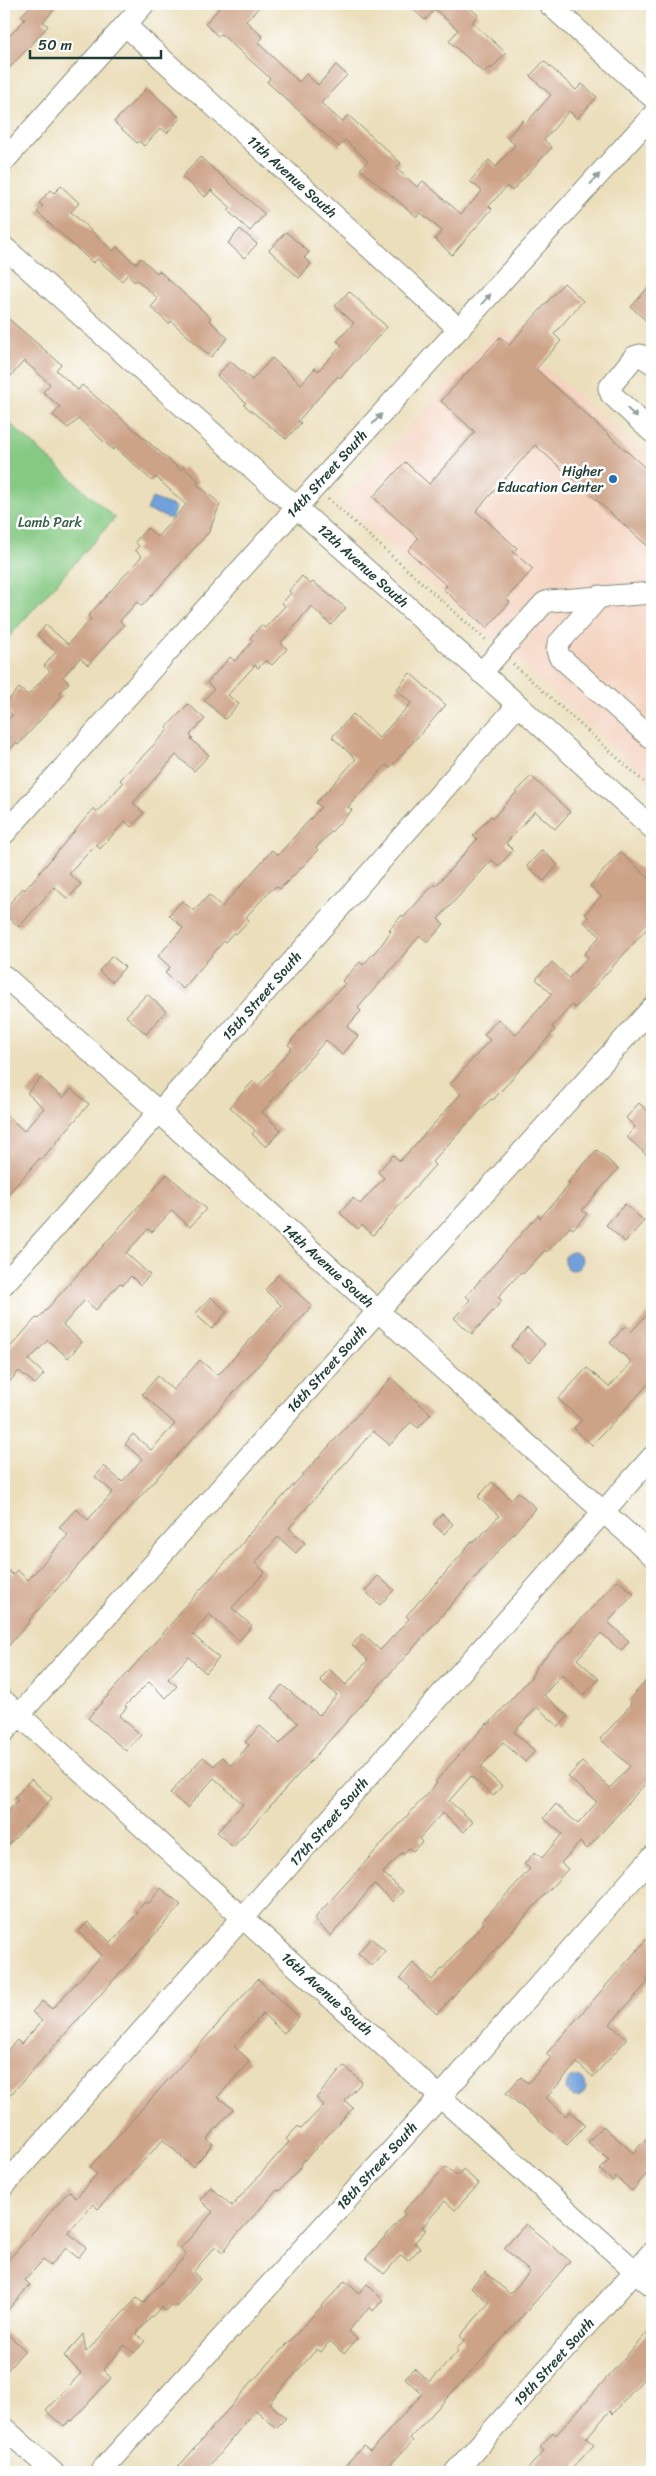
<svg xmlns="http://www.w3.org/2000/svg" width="656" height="2476" font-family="Sriracha,sans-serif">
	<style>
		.built { fill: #f4d3c0 }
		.green { fill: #85c983; stroke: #52835c }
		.water { fill: #72a0da; stroke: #486e87 }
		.building { fill: #cda388 }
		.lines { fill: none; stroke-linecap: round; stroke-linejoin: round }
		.minor-casing { stroke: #858e78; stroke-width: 23 }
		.path { stroke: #858e78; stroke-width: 3; stroke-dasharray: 1 4; stroke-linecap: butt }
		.minor { stroke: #fff; stroke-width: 21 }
		.oneway { fill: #8f9e9a }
		.poi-dot { fill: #1f6fb2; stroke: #fff; stroke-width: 2 }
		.labels { text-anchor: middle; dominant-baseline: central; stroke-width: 5; stroke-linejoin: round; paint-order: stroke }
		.street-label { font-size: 14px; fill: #1f3d34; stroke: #fff }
		.poi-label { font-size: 14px; fill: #1f3d34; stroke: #fff; text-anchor: end }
		.park-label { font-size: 14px; fill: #386048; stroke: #fff }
	</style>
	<rect width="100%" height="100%" fill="#fff"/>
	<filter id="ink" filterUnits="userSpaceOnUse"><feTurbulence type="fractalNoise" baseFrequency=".02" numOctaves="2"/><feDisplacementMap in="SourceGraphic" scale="10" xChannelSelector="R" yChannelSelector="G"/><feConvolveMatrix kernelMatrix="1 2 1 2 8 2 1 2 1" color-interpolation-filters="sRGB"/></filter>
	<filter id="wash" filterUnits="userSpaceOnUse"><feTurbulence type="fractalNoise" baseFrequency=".0096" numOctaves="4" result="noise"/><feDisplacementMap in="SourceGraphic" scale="20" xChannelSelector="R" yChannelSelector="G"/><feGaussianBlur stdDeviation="1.12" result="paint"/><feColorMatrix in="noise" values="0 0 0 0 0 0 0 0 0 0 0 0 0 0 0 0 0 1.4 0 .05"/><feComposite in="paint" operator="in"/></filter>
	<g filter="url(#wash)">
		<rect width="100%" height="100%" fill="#ebdebb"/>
		<!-- built -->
		<polygon class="built" points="501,327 652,462 652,782 340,502"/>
		<!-- green -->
		<polygon class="green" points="4,418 115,518 4,642"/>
		<!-- water -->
		<g class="water">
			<polygon points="152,498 176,507 171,519 147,510"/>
			<circle cx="573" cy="1261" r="9"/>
			<circle cx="576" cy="2087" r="10"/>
		</g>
		<g id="blocks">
			<!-- building -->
			<g class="building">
				<polygon points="32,4 59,4 43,22 48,26 4,74 4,42 25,19 21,16"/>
				<polygon points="223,4 262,4 246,21 263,37 258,43 299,82 306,74 318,85 336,65 347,75 321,103 342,122 348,115 401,163 396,168 417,187 423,181 461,214 482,191 470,181 489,160 496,167 515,145 507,138 523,120 526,123 551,95 530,76 544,61 576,90 582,84 597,97 577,119 569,111 544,140 552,147 512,191 507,186 489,206 492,209 452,255 435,239 442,231 421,213 417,217 360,169 368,161 345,140 339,147 267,82 270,78 221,34 218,36 205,24"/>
				<polygon points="407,4 466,4 478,15 472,22 506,53 491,69 489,67 484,73 449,41 458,30 435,9 425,20"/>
				<polygon points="147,88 180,118 167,133 161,128 144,146 139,141 137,143 114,122"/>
				<polygon points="200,157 265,214 250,231 228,211 231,208 211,190 205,197 182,177"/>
				<polygon points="61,186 79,203 71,212 113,251 117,247 136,264 141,258 157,273 159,271 211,318 209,320 228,338 211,357 171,321 169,324 151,307 158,299 137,280 135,282 127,275 122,281 97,259 93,263 37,212 43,206 39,203 50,190 54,193"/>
				<polygon points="240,229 257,244 244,258 228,243"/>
				<polygon points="286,232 309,252 304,258 311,264 299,278 269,250"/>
				<polygon points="564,283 583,301 554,334 561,341 536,369 652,474 652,550 535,445 476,511 517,548 513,552 533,569 506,599 510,602 487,628 443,589 447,586 408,551 418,538 373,497 405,462 429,484 475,432 441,401 500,337 509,345"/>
				<polygon points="652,283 652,326 631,307"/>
				<polygon points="349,291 387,327 340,378 338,376 298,421 301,423 286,439 244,405 246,403 217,376 230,361 252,380 272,358 301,384 315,368 318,371 342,345 337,341 354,323 335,306"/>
				<polygon points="4,315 61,364 56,370 78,390 82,385 181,470 183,467 199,481 197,484 220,504 209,532 142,606 137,602 120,621 124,625 88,665 80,658 63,677 69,683 59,693 62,696 18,745 16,743 4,757 4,724 12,715 4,705 19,688 28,695 50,671 44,666 56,652 37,635 46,625 68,644 91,619 88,616 142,556 135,550 139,546 135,542 147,528 157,537 186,505 156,477 152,481 115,447 113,450 79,419 68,428 53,415 60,407 43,392 50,384 24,361 4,384 4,363 9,357 4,352"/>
				<polygon points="302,576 310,584 313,582 346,608 331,625 311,606 281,643 287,649 272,665 266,660 258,668 255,665 228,695 239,704 225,719 204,700 214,689 207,683 230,657 235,661 253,641 250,638 261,625 265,628 285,606 282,603 291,593 289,591"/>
				<polygon points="410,673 446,705 390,768 386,765 348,807 352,810 316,848 318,850 305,864 280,889 276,886 266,895 246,917 249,920 236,934 234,932 225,942 224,941 183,989 165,973 170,967 158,956 183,928 169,915 182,901 194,911 209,895 222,907 272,850 278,855 321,807 316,803 356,759 332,737 353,714 379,738 411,703 396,690"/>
				<polygon points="188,704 205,719 190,735 193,738 191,739 209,755 194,771 176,755 133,803 144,813 131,827 125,821 100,849 96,844 69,874 81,884 68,899 54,887 19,927 4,913 4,910 23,888 25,890 94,808 97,812 123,783 120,780 168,730 166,728"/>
				<polygon points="531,776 570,812 555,829 535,811 506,843 513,850 499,866 492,860 438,919 444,924 428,942 420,936 358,1008 361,1011 347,1027 358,1036 342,1055 326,1040 262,1112 281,1130 266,1147 252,1134 255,1130 230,1107 254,1080 259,1085 292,1048 288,1045 299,1031 345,984 342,981 360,962 363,965 382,944 391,931 389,930 402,915 404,917 434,884 436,886 477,839 473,836 491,816 493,818"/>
				<polygon points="542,850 558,865 544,881 527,866"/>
				<polygon points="620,852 652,881 652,923 575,1008 572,1005 552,1027 555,1030 493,1100 491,1099 466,1125 432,1162 435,1165 373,1235 362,1225 358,1229 340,1213 353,1198 360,1204 384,1178 378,1172 393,1155 400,1161 461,1094 450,1084 490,1040 484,1035 498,1019 516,1035 552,994 536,979 552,962 569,978 588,957 584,954 600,936 584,922 588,917 585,914 601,896 590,886"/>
				<polygon points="112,956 125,967 112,982 99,971"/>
				<polygon points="147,994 166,1011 146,1034 126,1016"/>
				<polygon points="41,1078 63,1098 71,1089 89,1104 42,1159 40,1158 4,1199 4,1113 24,1131 44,1108 27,1093"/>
				<polygon points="639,1103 652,1115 652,1160 627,1137 635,1127 626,1118"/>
				<polygon points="597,1150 618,1169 582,1210 587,1214 573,1229 570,1227 547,1252 545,1250 523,1274 521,1272 498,1297 502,1301 472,1334 454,1318 470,1300 466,1296 538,1215 540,1218 570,1184 568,1182"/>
				<polygon points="167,1174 206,1209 190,1227 172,1210 152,1232 148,1229 126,1253 150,1275 140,1285 131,1276 123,1285 120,1283 96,1310 85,1300 63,1325 82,1342 68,1358 48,1340 29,1360 44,1374 35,1384 19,1371 4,1388 4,1354 36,1318 38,1319"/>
				<polygon points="625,1204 644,1221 625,1242 606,1225"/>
				<polygon points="278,1275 312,1306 29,1620 30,1621 4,1651 4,1567 13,1575 17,1570 28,1580 68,1535 59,1527 76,1509 88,1520 113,1492 95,1477 104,1466 122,1482 142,1459 125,1444 133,1434 151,1450 175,1424 142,1394 158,1376 173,1390 200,1360 217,1375 222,1371 281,1305 265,1290"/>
				<polygon points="211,1297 227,1312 212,1329 195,1314"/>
				<polygon points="652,1309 652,1380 592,1445 574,1428 582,1420 558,1399 587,1368 609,1387 632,1362 610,1343 625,1326 631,1332"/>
				<polygon points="527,1328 545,1344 529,1363 511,1346"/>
				<polygon points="391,1378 431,1414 418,1428 411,1422 390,1445 373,1431 289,1528 305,1543 296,1553 278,1537 255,1563 265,1572 232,1608 252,1626 239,1641 209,1614 192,1634 219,1658 206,1673 188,1657 168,1679 177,1686 166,1698 149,1682 125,1706 127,1707 119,1716 141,1735 126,1751 88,1718 178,1616 177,1615 242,1544 248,1535"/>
				<polygon points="492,1482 511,1500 518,1492 536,1508 415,1646 233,1847 217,1832 243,1804 214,1778 187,1808 170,1793 203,1757 214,1766 222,1757 231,1765 249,1745 245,1742 260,1726 280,1744 298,1723 271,1698 282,1685 319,1715 337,1695 320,1680 329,1669 346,1685 368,1660 352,1645 362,1634 380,1650 385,1645 409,1619 406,1616 464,1552 463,1551 472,1541 473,1542 480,1537 499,1516 478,1497"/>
				<polygon points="442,1514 453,1524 444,1534 433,1524"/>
				<polygon points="378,1576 394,1590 380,1605 365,1591"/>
				<polygon points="618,1580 634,1594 608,1622 629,1641 621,1651 601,1633 577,1659 599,1679 584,1695 562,1674 544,1695 568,1716 559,1727 537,1707 514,1732 535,1751 525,1762 503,1742 481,1767 502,1786 493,1796 471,1776 449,1801 473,1822 464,1832 442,1813 419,1839 422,1842 413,1851 409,1848 404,1854 402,1853 383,1873 403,1891 393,1902 374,1884 331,1936 314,1920 319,1913 437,1783 435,1782 487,1723 488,1725 532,1676 536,1667"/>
				<polygon points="652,1674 652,1776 587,1849 580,1842 561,1863 568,1869 437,2014 409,1989 410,1987 400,1978 413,1963 432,1980 484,1923 482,1921 530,1869 524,1864 535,1852 542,1858 562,1834 544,1818 556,1804 578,1824 597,1802 568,1777 582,1762 610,1788 630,1766 600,1739 625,1712 631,1703 629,1700"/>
				<polygon points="31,1779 52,1798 4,1850 4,1816 18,1800 15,1797"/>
				<polygon points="161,1888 181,1905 4,2102 4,2054 17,2040 21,2044 42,2021 32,2012 42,2001 52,2009 102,1955 78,1932 88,1922 111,1943 138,1913 136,1912 145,1902 148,1904"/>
				<polygon points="652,1933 652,1973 646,1980 648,1982 610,2024 627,2039 593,2077 577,2063 546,2098 566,2116 570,2111 585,2125 567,2145 506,2093 521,2077 528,2083 551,2058 546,2054"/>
				<polygon points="371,1938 385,1951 372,1966 358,1953"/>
				<polygon points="258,1979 299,2017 284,2033 263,2014 234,2046 250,2061 218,2097 233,2109 207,2139 213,2144 193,2167 163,2140 98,2209 93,2204 68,2232 86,2248 78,2258 66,2248 50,2266 43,2260 25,2280 30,2285 4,2314 4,2265 69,2191 76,2198 97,2174 90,2167"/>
				<polygon points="344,2066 362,2082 345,2101 353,2108 301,2164 302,2166 279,2191 277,2190 232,2240 223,2253 216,2246 193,2272 200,2279 176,2307 173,2304 166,2311 161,2307 136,2334 145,2341 134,2353 125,2345 103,2370 111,2378 72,2421 70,2420 64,2427 46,2411 81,2373 64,2356 83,2334 86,2352 137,2298 143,2303 186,2255 180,2249 213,2212 200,2200 211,2187 232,2206 289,2142 286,2139 298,2126 301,2129 324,2105 316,2098"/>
				<polygon points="603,2126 633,2153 652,2132 652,2168 632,2191 616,2177 613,2181 600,2170 609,2160 588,2142"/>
				<polygon points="446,2167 457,2176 463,2169 479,2184 455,2210 445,2201 422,2227 426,2230 414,2243 420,2248 408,2261 401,2255 384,2274 366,2258 405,2214 402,2212"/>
				<polygon points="526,2224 570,2261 520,2319 410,2438 413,2441 383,2472 339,2472 363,2446 370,2451 422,2394 405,2378 414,2368 430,2382 458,2351 456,2349 464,2340 460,2336 489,2303 471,2287 485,2272 510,2294 530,2272 504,2248"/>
				<polygon points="345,2281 359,2293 367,2284 383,2300 373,2311 370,2307 348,2331 357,2339 344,2354 330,2341 321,2352 317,2349 269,2403 286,2418 276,2428 256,2410 204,2472 174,2472 250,2384"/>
				<polygon points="652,2327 652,2369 613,2414 610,2411 586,2438 594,2445 569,2472 525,2472 544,2451 540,2447 553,2432 556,2435"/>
				<polygon points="4,2331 25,2350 4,2374"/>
			</g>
		</g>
	</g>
	<g filter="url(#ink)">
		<use href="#blocks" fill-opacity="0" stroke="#858e78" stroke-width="1"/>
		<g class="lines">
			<!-- minor casing -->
			<g class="minor-casing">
				<g id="minor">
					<polyline points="549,4 652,97"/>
					<polyline points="125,25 459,329"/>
					<polyline points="4,161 144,4"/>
					<polyline points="4,247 518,705 652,828"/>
					<polyline points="652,363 640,355 634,357 609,388 611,394 652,432"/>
					<polyline points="600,596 558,644 557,650 559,656 652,739"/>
					<polyline points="481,673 544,603 549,601 652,593"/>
					<polyline points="4,834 297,507 652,116"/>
					<polyline points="4,976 159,1112 401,1332 652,1555"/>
					<polyline points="4,1284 179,1090 518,705"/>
					<polyline points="4,1701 418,2077 652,2286"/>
					<polyline points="4,1732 378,1311 652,1008"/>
					<polyline points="4,2186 652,1457"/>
					<polyline points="4,2428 53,2472"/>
					<polyline points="100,2472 440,2097 652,1857"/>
					<polyline points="455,2472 652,2252"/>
				</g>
			</g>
			<!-- path -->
			<g class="path">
				<polyline points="328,499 486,640"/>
				<polyline points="513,664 652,789"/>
			</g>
			<!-- minor -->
			<use href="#minor" class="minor"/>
		</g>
		<!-- one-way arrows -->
		<defs><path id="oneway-solid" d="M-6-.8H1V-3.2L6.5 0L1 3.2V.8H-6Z" transform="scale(1.25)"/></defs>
		<g class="oneway">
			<use href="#oneway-solid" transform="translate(595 179) rotate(-48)"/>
			<use href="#oneway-solid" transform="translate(486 299) rotate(-48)"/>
			<use href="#oneway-solid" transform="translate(632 413) rotate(43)"/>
			<use href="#oneway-solid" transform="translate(377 419) rotate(-48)"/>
		</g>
	</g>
	<!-- markers -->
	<circle class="poi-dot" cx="613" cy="479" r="5"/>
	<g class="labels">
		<!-- street labels -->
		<g class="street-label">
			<text transform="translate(292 177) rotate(42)">11th Avenue South</text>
			<text transform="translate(327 474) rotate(-48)">14th Street South</text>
			<text transform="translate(363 566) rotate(42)">12th Avenue South</text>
			<text transform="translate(262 996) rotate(-49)">15th Street South</text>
			<text transform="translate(328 1266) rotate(42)">14th Avenue South</text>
			<text transform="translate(327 1369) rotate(-48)">16th Street South</text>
			<text transform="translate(329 1822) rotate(-49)">17th Street South</text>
			<text transform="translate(327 1994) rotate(42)">16th Avenue South</text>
			<text transform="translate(377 2166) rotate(-48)">18th Street South</text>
			<text transform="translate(554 2362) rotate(-48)">19th Street South</text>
		</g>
		<!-- poi labels -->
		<g class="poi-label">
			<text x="603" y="471">Higher<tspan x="603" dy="16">Education Center</tspan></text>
		</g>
		<!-- park labels -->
		<g class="park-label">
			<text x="50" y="522">Lamb Park</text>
		</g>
	</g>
	<!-- margin -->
	<rect width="656" height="2476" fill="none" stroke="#fff" stroke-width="20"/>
	<!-- scale -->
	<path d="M30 50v8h131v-8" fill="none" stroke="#1f3d34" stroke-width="2.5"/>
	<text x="38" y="50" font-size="15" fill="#1f3d34" stroke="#ffffff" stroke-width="4" paint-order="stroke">50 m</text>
</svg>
